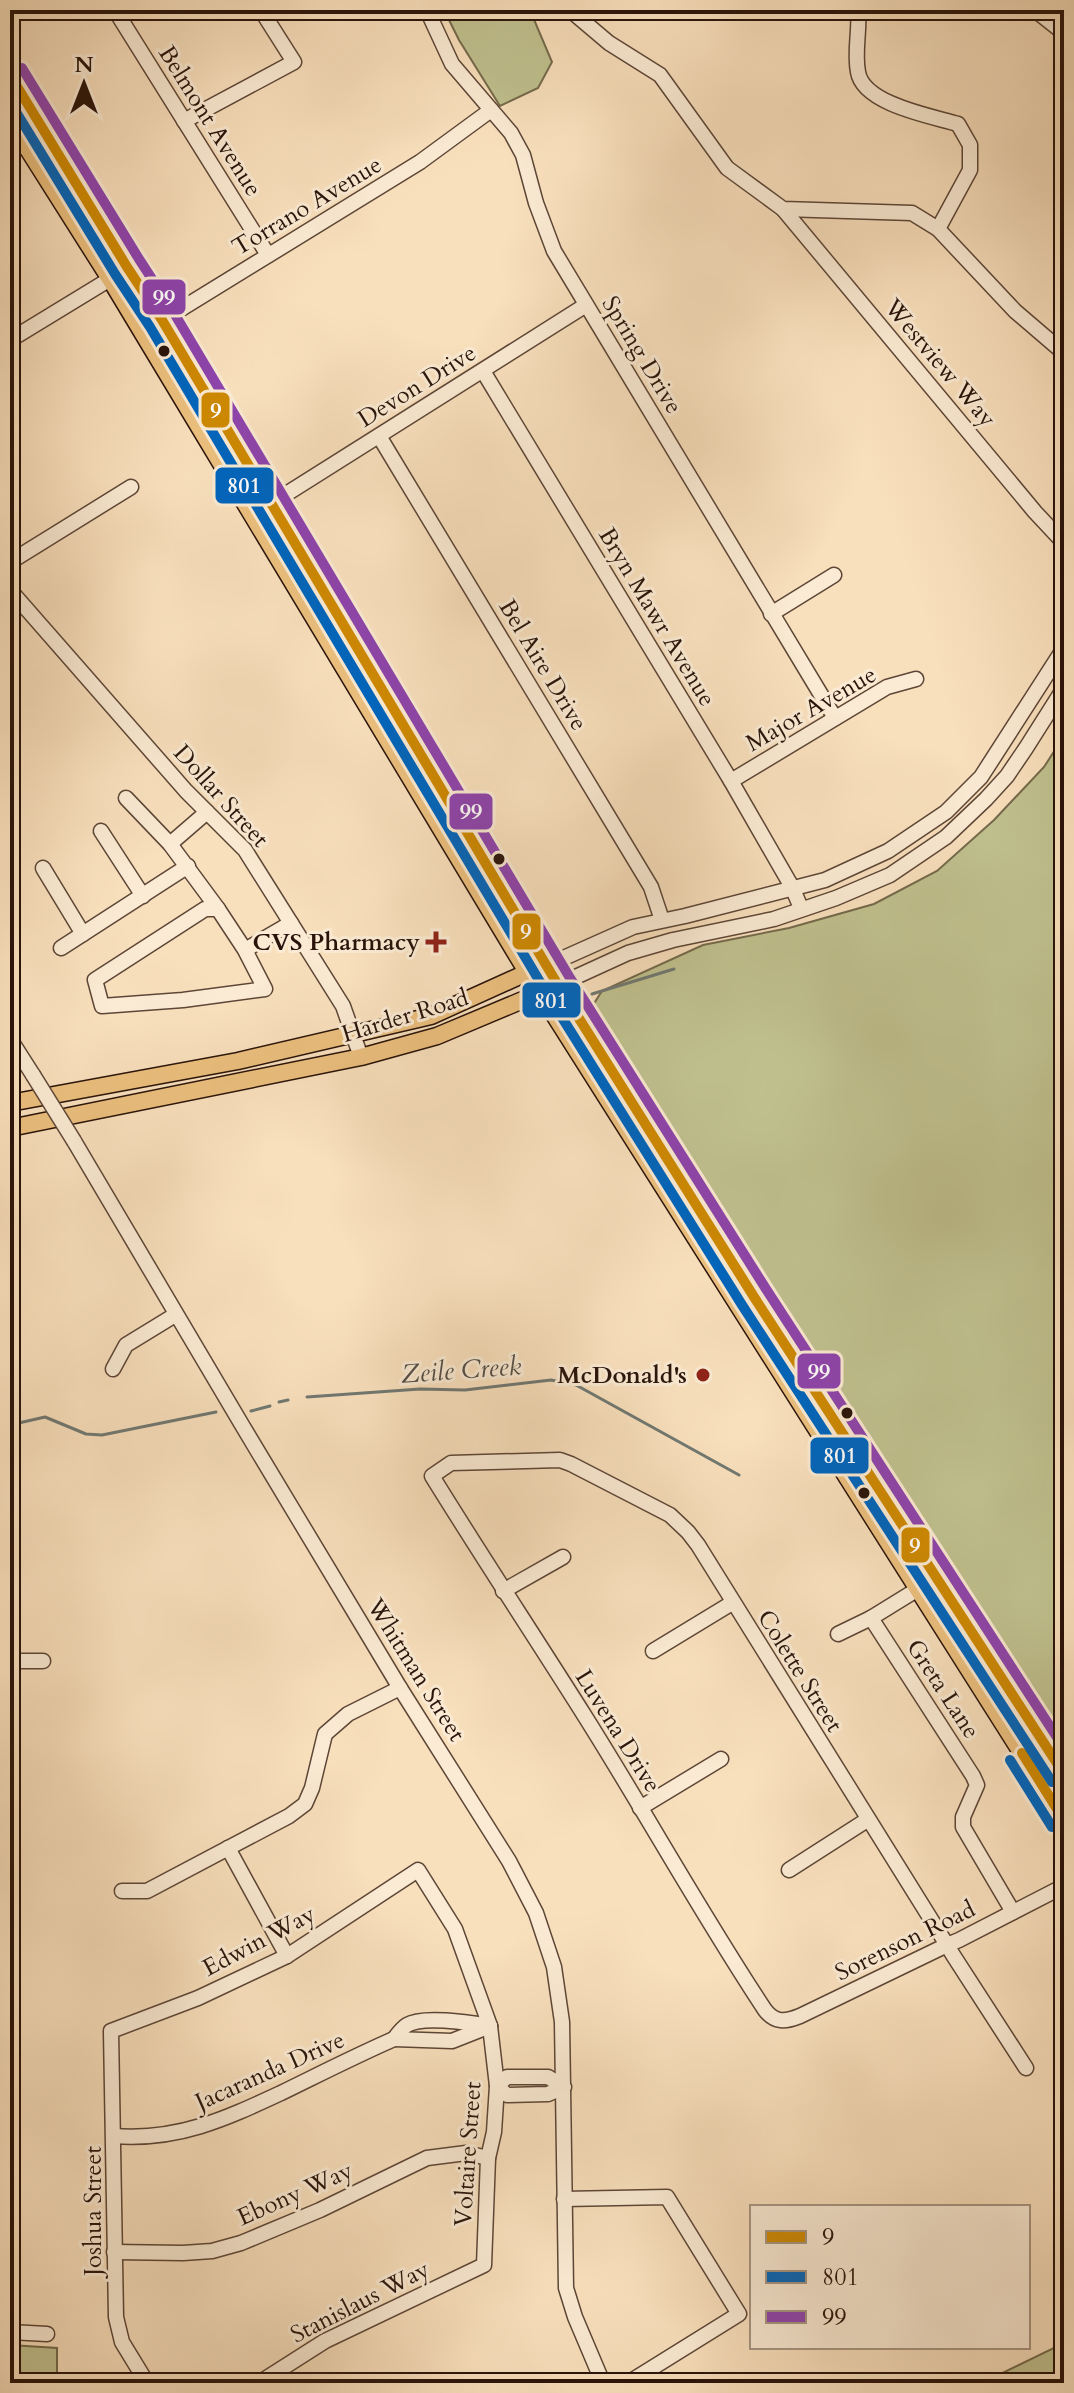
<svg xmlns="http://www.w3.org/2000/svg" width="1074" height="2393" font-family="Cardo,serif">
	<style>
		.green { fill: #c0c18f; stroke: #746a4c; stroke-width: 2 }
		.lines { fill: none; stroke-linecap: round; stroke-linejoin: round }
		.stream { stroke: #707872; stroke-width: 3 }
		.minor-casing { stroke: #5d4637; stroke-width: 17 }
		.major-casing { stroke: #29130a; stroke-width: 19 }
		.minor { stroke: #fbebd4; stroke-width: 14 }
		.major { stroke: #ecc07e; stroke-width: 16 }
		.minor-bridge-casing { stroke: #5d4637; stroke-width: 17; stroke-linecap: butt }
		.minor-bridge { stroke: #fbebd4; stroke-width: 14 }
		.bus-1-casing { stroke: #fbebd4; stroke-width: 16 }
		.bus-2-casing { stroke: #fbebd4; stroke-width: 16 }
		.bus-3-casing { stroke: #fbebd4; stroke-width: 16 }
		.bus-1 { stroke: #ce8902; stroke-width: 10 }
		.bus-2 { stroke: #0065bd; stroke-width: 10 }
		.bus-3 { stroke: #8e44ad; stroke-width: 10 }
		.bus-dot { fill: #29130a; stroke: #fbebd4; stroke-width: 3 }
		.poi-dot { fill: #8f2418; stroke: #fbebd4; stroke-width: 3 }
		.labels { text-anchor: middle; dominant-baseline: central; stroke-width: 6; stroke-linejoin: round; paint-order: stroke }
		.street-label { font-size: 24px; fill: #29130a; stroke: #fbebd4 }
		.poi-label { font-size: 24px; font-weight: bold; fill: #29130a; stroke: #fbebd4; text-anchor: end }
		.water-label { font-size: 26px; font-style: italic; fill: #524e47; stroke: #fbebd4 }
		.line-badge { stroke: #fbebd4; stroke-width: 3 }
		.badge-label { font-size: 22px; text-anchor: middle; font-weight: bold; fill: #fff }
	</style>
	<rect width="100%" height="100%" fill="#f9e0bd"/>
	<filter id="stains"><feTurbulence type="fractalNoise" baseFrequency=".0025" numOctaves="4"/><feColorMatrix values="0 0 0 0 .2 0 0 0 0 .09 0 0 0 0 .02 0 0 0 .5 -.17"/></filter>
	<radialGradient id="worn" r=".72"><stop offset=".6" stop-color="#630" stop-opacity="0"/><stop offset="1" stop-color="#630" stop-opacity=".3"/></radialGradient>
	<!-- green -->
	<g class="green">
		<polygon points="444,10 530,10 552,62 538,88 500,106 459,40"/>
		<polygon points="1064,736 1064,1748 593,1005 602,991 703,945 789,928 874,904 937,871 994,820 1044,767"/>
		<polygon points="1064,2343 1064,2383 982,2383"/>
		<polygon points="10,2345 57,2348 57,2383 10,2383"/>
	</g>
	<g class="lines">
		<!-- stream -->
		<g class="stream">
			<polyline points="592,994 674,969"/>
			<polyline points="307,1397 420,1389 465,1390 551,1380 576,1385 739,1475"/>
			<polyline points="279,1402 288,1400"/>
			<polyline points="251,1411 270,1406"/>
			<polyline points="10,1425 45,1417 86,1434 102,1435 216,1412"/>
		</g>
		<!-- minor casing -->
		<g class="minor-casing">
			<g id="minor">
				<polyline points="115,10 268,255"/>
				<polyline points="427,10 452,64 511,133 523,155 536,203 554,251 835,718"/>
				<polyline points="570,10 609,43 660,75 727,168 783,209 912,213 938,229 1015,311 1064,353"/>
				<path d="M858,10c2,21 -4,41 0,62 5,32 73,44 100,52l12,21v25l-32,59"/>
				<polyline points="1035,10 1064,33"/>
				<polyline points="184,121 294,62 261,10"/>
				<polyline points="783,209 1035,512 1064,543"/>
				<polyline points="142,333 420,162 491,110"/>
				<polyline points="10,340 110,279"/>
				<polyline points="483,371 731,781 792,887 801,908"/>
				<polyline points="379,436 651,887 662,920"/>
				<polyline points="272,503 586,305"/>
				<polyline points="10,562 131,487"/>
				<polyline points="10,590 186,791 245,850 343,1006 361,1057"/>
				<polyline points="771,614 834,575"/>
				<polyline points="731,781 887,687 916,679"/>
				<polyline points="126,798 170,844 218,909"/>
				<polyline points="101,831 143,896"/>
				<polyline points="170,844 207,812"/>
				<polyline points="43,868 83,934"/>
				<polyline points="61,948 188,866"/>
				<polyline points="245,950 265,989 183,1000 102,1006 95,980 205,909 218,909 245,950 291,923"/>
				<polyline points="548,965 633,927 685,916 825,880 888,851 946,812 981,777 1064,648"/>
				<polyline points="558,985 628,953 673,940 774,919 836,898 890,875 946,837 986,799 1007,776 1026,748 1064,688"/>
				<polyline points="10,1039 33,1075"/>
				<polyline points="74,1141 242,1425 400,1688 509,1861 536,1913 554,1967 562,2022 566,2288 575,2317 603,2383"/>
				<polyline points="113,1369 126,1345 175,1315"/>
				<polyline points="503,1591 563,1557"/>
				<polyline points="871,1618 973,1776 977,1785 963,1817 963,1827 1013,1912"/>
				<polyline points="838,1634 871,1618 918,1589"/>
				<polyline points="653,1651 732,1603"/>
				<polyline points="10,1661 43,1661"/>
				<polyline points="640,1808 721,1759"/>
				<polyline points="228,1848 287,1956"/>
				<polyline points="789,1870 867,1820"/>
				<polyline points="122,1891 147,1891 289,1816 305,1804 312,1788 325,1734 348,1714 400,1688"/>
				<polyline points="394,2039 452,2041 490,2026"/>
				<path d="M1026,2068l-73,-113 -6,-10 -249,-400 -10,-13 -18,-17 -99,-51 -11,-4 -109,3 -19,13c50,81 103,161 154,242 61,97 116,197 179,292 10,13 20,12 35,6l147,-71 12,-5 105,-54"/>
				<polygon points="507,2077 548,2077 564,2087 548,2094 507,2095 497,2086"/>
				<path d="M114,2136c64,5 111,-17 167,-43 37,-18 74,-37 113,-54 3,-4 8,-11 13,-14 16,-10 64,-2 83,1"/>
				<polyline points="564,2199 667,2197 739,2314 628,2383"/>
				<polyline points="114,2252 183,2253 212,2251 241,2243 320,2210 427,2158 466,2153 488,2158"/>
				<polyline points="10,2332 47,2334"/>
				<polyline points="147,2383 122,2342 116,2317 111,2031 198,1998 287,1956 418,1870 455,1929 490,2026 497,2086 494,2132 488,2158 484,2265 325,2341 259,2383"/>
			</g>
		</g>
		<!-- major casing -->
		<g class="major-casing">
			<g id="major">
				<polyline points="10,75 127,267 162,320 558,985 754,1297 1064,1774"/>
				<polyline points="10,121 110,279 527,972 1064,1820"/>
				<polyline points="10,1103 238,1061 431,1016 535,969"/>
				<polyline points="10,1128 361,1057 437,1036 549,989"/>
			</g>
		</g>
		<!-- minor -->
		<use href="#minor" class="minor"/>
		<!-- major -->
		<use href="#major" class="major"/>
		<!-- minor-bridge casing -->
		<g class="minor-bridge-casing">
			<polyline id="minor-bridge" points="33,1075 74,1141"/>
		</g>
		<!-- minor-bridge -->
		<use href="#minor-bridge" class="minor-bridge"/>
		<!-- bus-1 casing -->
		<g class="bus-1-casing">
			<g id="bus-1">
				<polyline points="10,75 127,267 162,320 558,985 754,1297 1064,1774"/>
				<polyline points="1022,1753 1064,1820"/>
			</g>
		</g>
		<!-- bus-2 casing -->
		<g class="bus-2-casing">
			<g id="bus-2">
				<polyline points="10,102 115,274 150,327 546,992 742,1305 1052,1782"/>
				<polyline points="1010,1760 1052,1827"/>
			</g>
		</g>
		<!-- bus-3 casing -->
		<g class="bus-3-casing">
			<polyline id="bus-3" points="22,68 139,259 174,313 570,978 766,1289 1064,1748"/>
		</g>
		<!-- bus-1 -->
		<use href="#bus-1" class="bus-1"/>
		<!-- bus-2 -->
		<use href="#bus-2" class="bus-2"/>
		<!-- bus-3 -->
		<use href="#bus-3" class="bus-3"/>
	</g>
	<!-- markers -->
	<g class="bus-dot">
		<circle cx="164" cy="351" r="7"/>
		<circle cx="499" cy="859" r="7"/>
		<circle cx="847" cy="1413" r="7"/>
		<circle cx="864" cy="1493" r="7"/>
	</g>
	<g class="poi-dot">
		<path d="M432 930h8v8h8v8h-8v8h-8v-8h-8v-8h8z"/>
		<circle cx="703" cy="1375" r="8"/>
	</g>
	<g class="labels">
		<!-- street labels -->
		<g class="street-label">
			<text transform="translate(210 121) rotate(58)">Belmont Avenue</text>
			<text transform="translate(307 206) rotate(-31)">Torrano Avenue</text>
			<text transform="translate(642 355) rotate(59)">Spring Drive</text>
			<text transform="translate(940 363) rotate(50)">Westview Way</text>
			<text transform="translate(417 386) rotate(-32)">Devon Drive</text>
			<text transform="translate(657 617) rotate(59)">Bryn Mawr Avenue</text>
			<text transform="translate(543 665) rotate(59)">Bel Aire Drive</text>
			<text transform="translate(811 709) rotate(-30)">Major Avenue</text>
			<text transform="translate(221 796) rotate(48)">Dollar Street</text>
			<text transform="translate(405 1016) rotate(-17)">Harder Road</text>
			<text transform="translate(416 1670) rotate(58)">Whitman Street</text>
			<text transform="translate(800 1671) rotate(58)">Colette Street</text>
			<text transform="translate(943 1689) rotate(57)">Greta Lane</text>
			<text transform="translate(618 1731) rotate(58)">Luvena Drive</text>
			<text transform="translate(259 1941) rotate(-28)">Edwin Way</text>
			<text transform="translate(905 1941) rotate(-26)">Sorenson Road</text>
			<text transform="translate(270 2071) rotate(-24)">Jacaranda Drive</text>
			<text transform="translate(468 2154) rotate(-86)">Voltaire Street</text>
			<text transform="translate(295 2194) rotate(-24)">Ebony Way</text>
			<text transform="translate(93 2211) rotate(-90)">Joshua Street</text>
			<text transform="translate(360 2302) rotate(-27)">Stanislaus Way</text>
		</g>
		<!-- poi labels -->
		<g class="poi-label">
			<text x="420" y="942">CVS Pharmacy</text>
			<text x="687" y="1375">McDonald's</text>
		</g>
		<!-- water labels -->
		<g class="water-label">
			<text transform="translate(461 1370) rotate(-4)">Zeile Creek</text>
		</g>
	</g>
	<g class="line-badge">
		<rect x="141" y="278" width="46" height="38" rx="8" fill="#8e44ad"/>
		<rect x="200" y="391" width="31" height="38" rx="8" fill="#ce8902"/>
		<rect x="214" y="466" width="61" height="39" rx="8" fill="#0065bd"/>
		<rect x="448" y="792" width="46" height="39" rx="8" fill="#8e44ad"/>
		<rect x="511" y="912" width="31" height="39" rx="8" fill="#ce8902"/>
		<rect x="521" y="981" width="61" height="38" rx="8" fill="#0065bd"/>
		<rect x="796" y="1352" width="46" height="38" rx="8" fill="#8e44ad"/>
		<rect x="809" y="1436" width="61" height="39" rx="8" fill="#0065bd"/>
		<rect x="900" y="1526" width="31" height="38" rx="8" fill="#ce8902"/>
	</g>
	<g class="badge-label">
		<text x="164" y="305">99</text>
		<text x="216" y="418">9</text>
		<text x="244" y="493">801</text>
		<text x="471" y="819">99</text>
		<text x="526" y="939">9</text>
		<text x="551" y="1008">801</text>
		<text x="819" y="1379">99</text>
		<text x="840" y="1463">801</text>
		<text x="915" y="1553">9</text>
	</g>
	<!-- margin -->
	<rect width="1074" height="2393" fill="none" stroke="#f9e0bd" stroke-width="40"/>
	<rect x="12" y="12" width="1050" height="2369" fill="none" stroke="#29130a" stroke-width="4"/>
	<rect x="20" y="20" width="1034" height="2353" fill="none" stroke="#29130a" stroke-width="2"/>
	<!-- legend -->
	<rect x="750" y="2205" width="280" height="144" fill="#fbebd4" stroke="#a79583" stroke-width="2"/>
	<rect x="766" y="2231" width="40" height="12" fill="#ce8902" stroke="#a79583" stroke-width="2"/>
	<text x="822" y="2245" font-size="24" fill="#29130a">9</text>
	<rect x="766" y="2271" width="40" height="12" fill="#0065bd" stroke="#a79583" stroke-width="2"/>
	<text x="822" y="2285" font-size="24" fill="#29130a">801</text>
	<rect x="766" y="2311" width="40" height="12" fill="#8e44ad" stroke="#a79583" stroke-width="2"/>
	<text x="822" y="2325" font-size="24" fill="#29130a">99</text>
	<!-- north arrow -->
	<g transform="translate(84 84)" stroke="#fbebd4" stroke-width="6" paint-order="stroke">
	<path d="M0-6L14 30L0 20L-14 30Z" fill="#29130a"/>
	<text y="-12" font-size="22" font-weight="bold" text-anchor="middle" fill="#29130a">N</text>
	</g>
	<rect width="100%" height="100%" filter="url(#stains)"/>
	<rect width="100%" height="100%" fill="url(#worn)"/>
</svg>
